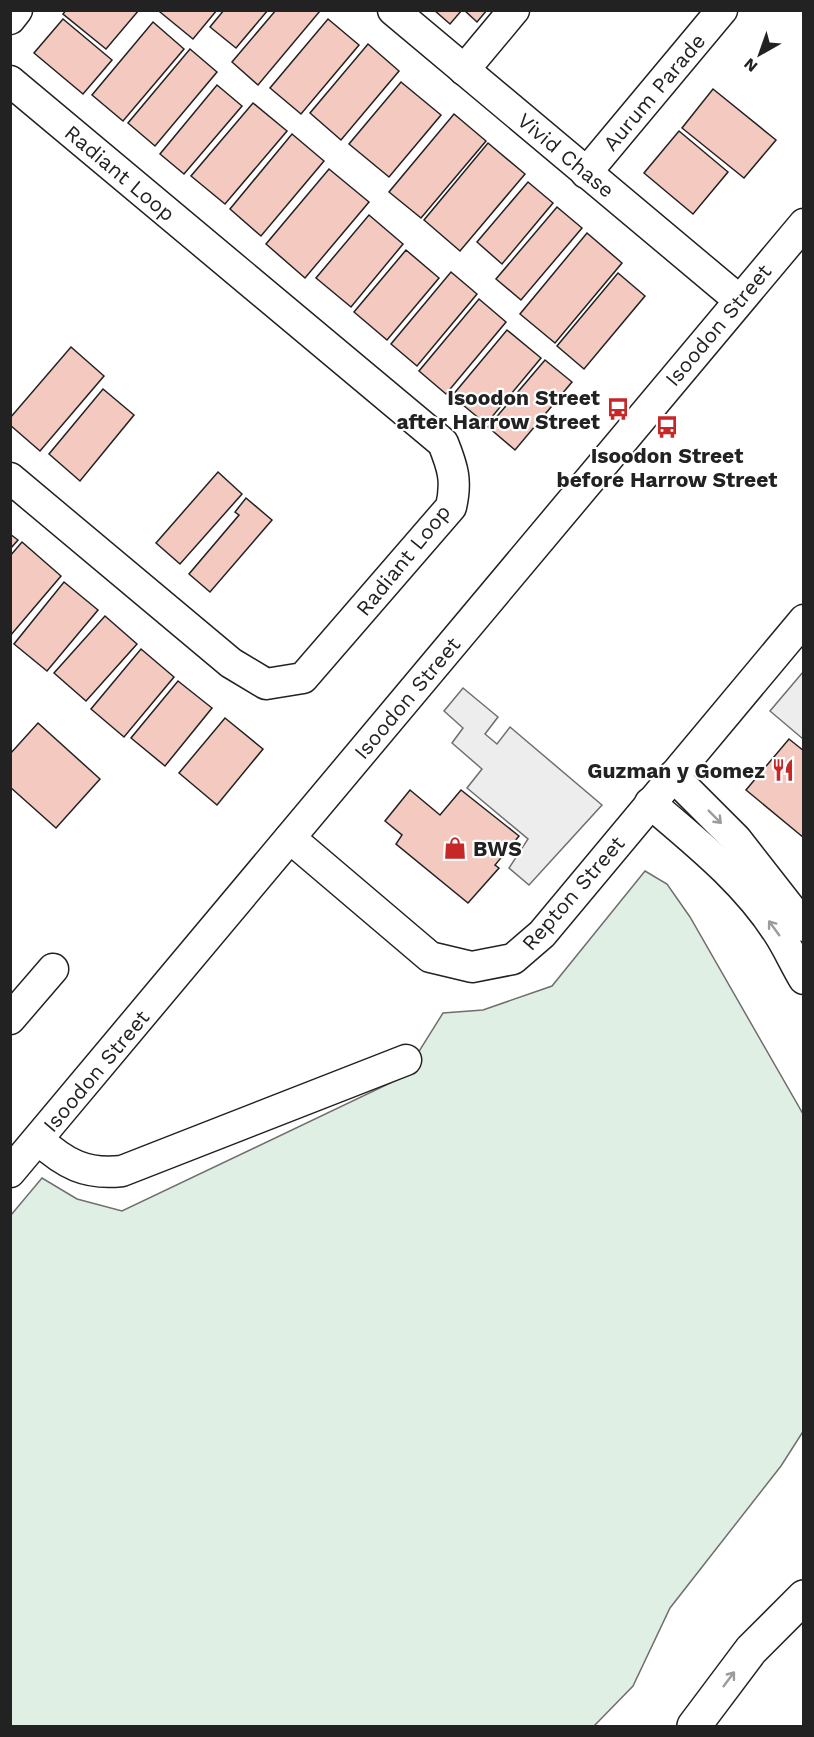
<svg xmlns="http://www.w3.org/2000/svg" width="814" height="1737" font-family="'Work Sans',sans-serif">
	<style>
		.green { fill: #e0efe3; stroke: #6f6f6f; stroke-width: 1.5 }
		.parking { fill: #ededed; stroke: #6f6f6f; stroke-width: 1.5 }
		.building { fill: #f3c9c0; stroke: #222; stroke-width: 1.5 }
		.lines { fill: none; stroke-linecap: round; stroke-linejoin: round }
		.minor-casing { stroke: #222; stroke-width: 33 }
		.major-casing { stroke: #222; stroke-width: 36 }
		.minor { stroke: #fff; stroke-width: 30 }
		.major { stroke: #fff; stroke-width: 33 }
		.oneway { stroke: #9c9c9c }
		.labels { text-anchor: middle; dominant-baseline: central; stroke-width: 4.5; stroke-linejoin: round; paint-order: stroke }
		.street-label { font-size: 21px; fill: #222; stroke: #fff }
		.poi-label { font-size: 21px; font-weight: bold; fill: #222; stroke: #fff; text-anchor: end }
	</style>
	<rect width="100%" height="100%" fill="#fff"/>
	<!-- green -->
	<polygon class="green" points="645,871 667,884 690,917 803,1114 804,1430 781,1466 670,1608 633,1686 594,1726 11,1726 11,1215 42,1178 77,1199 122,1211 403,1077 443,1013 483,1010 552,986"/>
	<!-- parking -->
	<g class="parking">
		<polygon points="803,672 803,739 770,711"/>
		<polygon points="463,688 498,717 485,734 497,744 510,727 602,805 529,885 509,868 528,839 467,788 482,769 452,743 463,728 444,711"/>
	</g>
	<!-- building -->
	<g class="building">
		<polygon points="66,10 139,10 106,49 63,14"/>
		<polygon points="162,10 217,10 193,39 160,12"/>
		<polygon points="224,10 268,10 236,48 210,27"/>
		<polygon points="276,10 320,11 258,85 232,62"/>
		<polygon points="434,10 462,10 450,24"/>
		<polygon points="464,10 487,10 477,22"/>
		<polygon points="63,19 112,60 83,94 34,53"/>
		<polygon points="328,19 359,45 301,114 270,88"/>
		<polygon points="153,22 184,49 123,121 92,95"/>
		<polygon points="368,44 399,71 341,140 310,113"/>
		<polygon points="190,49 217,72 155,146 128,123"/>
		<polygon points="401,82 441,115 389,177 349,144"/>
		<polygon points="217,85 242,106 184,174 160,154"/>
		<polygon points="713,89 776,140 744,178 682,128"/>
		<polygon points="253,103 287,131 225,204 191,176"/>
		<polygon points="454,114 486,141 421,218 389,192"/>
		<polygon points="679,131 728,172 693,214 644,173"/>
		<polygon points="292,134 324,161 261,236 230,209"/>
		<polygon points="488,143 525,174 460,251 424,220"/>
		<polygon points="329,169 369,202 305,278 266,244"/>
		<polygon points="528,182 553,203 502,264 477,242"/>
		<polygon points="557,207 582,228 521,300 496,279"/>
		<polygon points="369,215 403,244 351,307 316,278"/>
		<polygon points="587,233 622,263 555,343 520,314"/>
		<polygon points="406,250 439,278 387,340 354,312"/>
		<polygon points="451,272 477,294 417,366 391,344"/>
		<polygon points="618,273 645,296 584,369 557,346"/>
		<polygon points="479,299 506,322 446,394 419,371"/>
		<polygon points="507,330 541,358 486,424 452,396"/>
		<polygon points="71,347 104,376 40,451 10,425 10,418"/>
		<polygon points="545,360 572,382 515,450 488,427"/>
		<polygon points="103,389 134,415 80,481 49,454"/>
		<polygon points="218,472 242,494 180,564 156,543"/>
		<polygon points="246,498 272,520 210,592 189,574 239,515 235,512"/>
		<polygon points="10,534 18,540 10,549"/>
		<polygon points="22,542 61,576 10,636 10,556"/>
		<polygon points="64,582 98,610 47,671 14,644"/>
		<polygon points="105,616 137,644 86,701 54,673"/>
		<polygon points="141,649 174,677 124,737 91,709"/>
		<polygon points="178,681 212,708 165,766 131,738"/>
		<polygon points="225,718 263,749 217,805 179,773"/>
		<polygon points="38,723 100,779 56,828 10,787 10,754"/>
		<polygon points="789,739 804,751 804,838 746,790"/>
		<polygon points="410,790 440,815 461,790 519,836 495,865 499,868 468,903 396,844 402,835 385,821"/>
	</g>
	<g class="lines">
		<!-- minor casing -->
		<g class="minor-casing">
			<g id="minor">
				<polyline points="393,10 739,300"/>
				<polyline points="10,19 17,10"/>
				<polyline points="464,70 514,10"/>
				<path d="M10,81l433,362c10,25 14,38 8,64l-148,171 -37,6 -35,-21 -221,-185"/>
				<polyline points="586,173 722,10"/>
				<polyline points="673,776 736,839 804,926"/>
				<path d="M650,803c47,40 96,79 129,131 9,14 16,30 25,45"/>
				<polyline points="290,838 430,957 472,967 513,959 542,934 804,620"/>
				<polyline points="10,1019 53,969"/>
				<path d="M39,1140c26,24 47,35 83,31l284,-111"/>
				<polyline points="10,1172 804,224"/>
			</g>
		</g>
		<!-- major casing -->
		<g class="major-casing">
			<polyline id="major" points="694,1726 751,1650 804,1597"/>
		</g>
		<!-- minor -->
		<use href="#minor" class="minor"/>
		<!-- major -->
		<use href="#major" class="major"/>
	</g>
	<!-- one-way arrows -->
	<defs><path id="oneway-shaft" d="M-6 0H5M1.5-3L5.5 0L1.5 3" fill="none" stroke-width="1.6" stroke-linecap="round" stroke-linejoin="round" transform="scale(1.5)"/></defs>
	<g class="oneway">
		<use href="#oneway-shaft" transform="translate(715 817) rotate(45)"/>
		<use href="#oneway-shaft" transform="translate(774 928) rotate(-126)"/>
		<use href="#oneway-shaft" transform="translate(729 1679) rotate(-53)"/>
	</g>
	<!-- icons -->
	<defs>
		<g id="bus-bare" transform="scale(1.8)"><path d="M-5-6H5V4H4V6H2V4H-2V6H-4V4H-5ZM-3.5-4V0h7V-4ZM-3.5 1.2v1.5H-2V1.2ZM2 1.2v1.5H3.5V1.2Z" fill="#c62828" stroke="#fff" stroke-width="2.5" paint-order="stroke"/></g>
		<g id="restaurant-bare" transform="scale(1.8)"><path d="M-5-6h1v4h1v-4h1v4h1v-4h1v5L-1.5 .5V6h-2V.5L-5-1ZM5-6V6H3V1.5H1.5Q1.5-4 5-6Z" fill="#c62828" stroke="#fff" stroke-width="2.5" paint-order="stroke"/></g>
		<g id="shop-bare" transform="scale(1.8)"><path d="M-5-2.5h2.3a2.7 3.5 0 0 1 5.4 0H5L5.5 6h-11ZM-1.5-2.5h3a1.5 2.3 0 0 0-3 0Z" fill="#c62828" stroke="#fff" stroke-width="2.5" paint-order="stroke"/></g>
	</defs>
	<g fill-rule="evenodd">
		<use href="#bus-bare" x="618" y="409"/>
		<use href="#bus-bare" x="667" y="427"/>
		<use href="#restaurant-bare" x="783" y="770"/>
		<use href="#shop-bare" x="455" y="848"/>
	</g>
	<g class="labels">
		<!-- street labels -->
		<g class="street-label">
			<text transform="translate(654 92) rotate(-50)">Aurum Parade</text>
			<text transform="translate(566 155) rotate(40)">Vivid Chase</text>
			<text transform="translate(120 173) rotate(40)">Radiant Loop</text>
			<text transform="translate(718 325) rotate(-50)">Isoodon Street</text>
			<text transform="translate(403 560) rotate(-51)">Radiant Loop</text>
			<text transform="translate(407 698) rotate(-50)">Isoodon Street</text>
			<text transform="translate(573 893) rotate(-49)">Repton Street</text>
			<text transform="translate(96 1071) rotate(-50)">Isoodon Street</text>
		</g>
		<!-- poi labels -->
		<g class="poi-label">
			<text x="600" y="397">Isoodon Street<tspan x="600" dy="24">after Harrow Street</tspan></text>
			<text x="667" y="455" text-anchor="middle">Isoodon Street<tspan x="667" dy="24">before Harrow Street</tspan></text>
			<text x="765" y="770">Guzman y Gomez</text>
			<text x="473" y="848" text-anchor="start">BWS</text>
		</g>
	</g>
	<!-- border -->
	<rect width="814" height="1737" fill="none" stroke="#222222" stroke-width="24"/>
	<!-- north arrow -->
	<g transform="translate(760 54) rotate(220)" stroke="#ffffff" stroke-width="4.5" paint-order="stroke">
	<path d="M0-4.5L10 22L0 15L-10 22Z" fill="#222222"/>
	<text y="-9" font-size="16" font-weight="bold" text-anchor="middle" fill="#222222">N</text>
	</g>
</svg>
